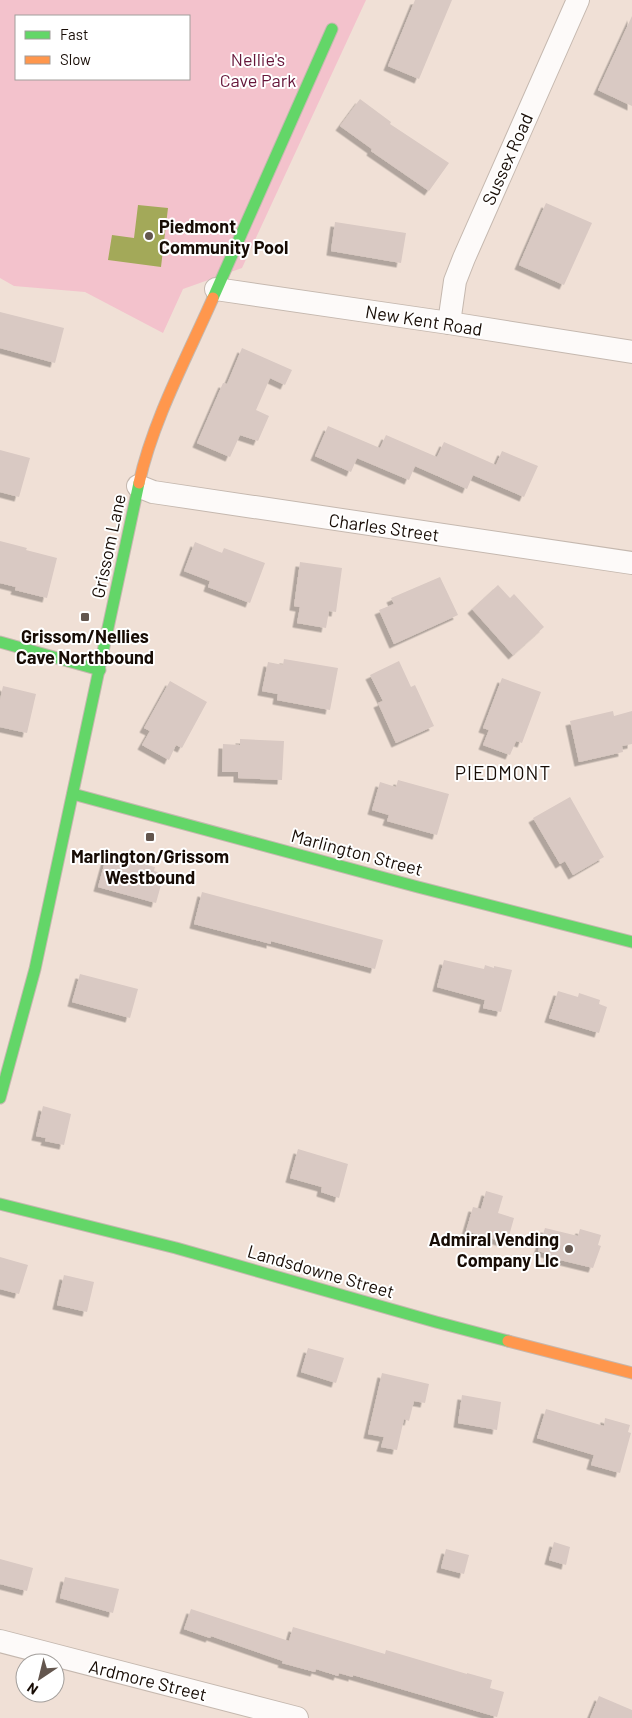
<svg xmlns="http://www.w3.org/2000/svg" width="632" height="1718" font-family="Barlow,sans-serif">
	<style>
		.green { fill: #f3c2cc; fill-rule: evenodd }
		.water { fill: #a3a959 }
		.building { fill: #d9c9c3; filter: url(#shadow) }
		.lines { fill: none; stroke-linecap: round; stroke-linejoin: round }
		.street-casing { stroke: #c5b8af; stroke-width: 24 }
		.fast-casing { stroke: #c5b8af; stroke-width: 13 }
		.slow-casing { stroke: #c5b8af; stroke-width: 13 }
		.street { stroke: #fdfaf9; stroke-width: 22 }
		.fast { stroke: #63d668; stroke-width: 11 }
		.slow { stroke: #ff974d; stroke-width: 11 }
		.poi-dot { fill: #63564e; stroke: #fff; stroke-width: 2 }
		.labels { text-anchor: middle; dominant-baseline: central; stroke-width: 4; stroke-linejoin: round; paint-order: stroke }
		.park-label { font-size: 18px; fill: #66163a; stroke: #fff }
		.street-label { font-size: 18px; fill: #170c05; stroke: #fff }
		.poi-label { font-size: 18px; font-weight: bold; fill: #170c05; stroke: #fff }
		.neighbourhood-label { font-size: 19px; letter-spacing: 1px; fill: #170c05; stroke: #fff }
	</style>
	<defs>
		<filter id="shadow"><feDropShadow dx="-4.5" dy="4.5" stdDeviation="0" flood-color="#0004"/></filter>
	</defs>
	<rect width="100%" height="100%" fill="#f0e0d6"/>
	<!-- green -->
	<path class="green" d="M0,0h366l-124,268 -59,21 -20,44 -78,-41 -71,-6 -14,-8zM16,16h173v63h-173z"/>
	<!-- water -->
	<polygon class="water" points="138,205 168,208 161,267 108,260 112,235 134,238"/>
	<!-- building -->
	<g class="building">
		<polygon points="415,0 452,0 419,79 388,66"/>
		<polygon points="632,16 632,106 598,90"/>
		<polygon points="360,99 391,122 390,124 449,163 429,191 371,151 372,149 340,126"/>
		<polygon points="546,203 592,223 564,285 519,265"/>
		<polygon points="335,222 406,233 401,263 331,251"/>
		<polygon points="0,312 64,328 55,363 0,348"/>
		<polygon points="242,348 292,370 285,385 270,378 256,410 269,416 258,441 240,435 230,457 197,443 223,383 227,384"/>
		<polygon points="328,426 380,448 386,435 437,457 444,442 496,465 502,451 538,466 524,497 473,475 467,489 415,466 409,480 357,458 351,472 315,456"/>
		<polygon points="0,450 30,458 19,497 0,492"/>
		<polygon points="0,541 27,548 26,550 57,558 47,598 15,590 16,587 0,583"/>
		<polygon points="195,542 222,553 224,548 265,563 250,603 208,587 210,581 184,571"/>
		<polygon points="300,562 342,568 336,612 329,611 326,628 297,623 300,607 294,606"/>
		<polygon points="440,577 458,615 394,644 379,610 394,604 391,598"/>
		<polygon points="498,585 510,598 514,594 544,627 513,655 472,609"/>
		<polygon points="284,659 338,668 330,710 277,700 278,694 262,691 268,662 283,665"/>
		<polygon points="399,661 411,687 415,685 434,726 396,743 378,703 383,701 370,675"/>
		<polygon points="502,678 541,692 522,743 516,741 510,755 483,745 489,730 483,728"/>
		<polygon points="170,681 207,702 182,748 176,745 169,760 142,745 150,731 144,728"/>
		<polygon points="3,686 36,694 27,733 0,727 0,700"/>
		<polygon points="613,711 614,716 632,711 632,744 622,746 623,752 579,762 570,721"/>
		<polygon points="240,739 284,741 282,780 238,778 238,772 222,772 223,744 240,745"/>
		<polygon points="398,780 449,794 437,835 387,821 389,815 372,810 380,782 396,787"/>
		<polygon points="570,797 604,857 573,875 565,861 560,864 533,818"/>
		<polygon points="106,858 118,860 119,858 155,867 154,871 164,874 156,903 98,887"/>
		<polygon points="202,892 383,940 375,969 271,941 271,944 194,924"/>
		<polygon points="444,960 484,969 485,965 494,968 494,966 512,970 501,1012 483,1008 485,1000 437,987"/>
		<polygon points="80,974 138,989 130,1018 72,1002"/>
		<polygon points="558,991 578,997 579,993 600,1000 599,1004 607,1007 599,1033 549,1018"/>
		<polygon points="43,1106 71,1114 64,1145 45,1141 46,1138 36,1136"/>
		<polygon points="298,1149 348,1164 339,1198 321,1192 322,1187 290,1178"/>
		<polygon points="486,1191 503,1196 498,1213 514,1218 507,1243 466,1231 473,1207 481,1209"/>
		<polygon points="545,1228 578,1236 580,1229 601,1235 598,1245 601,1246 593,1268 548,1257 549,1254 538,1251"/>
		<polygon points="0,1257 28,1265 19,1294 0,1289"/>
		<polygon points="64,1275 94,1282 87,1312 57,1305"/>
		<polygon points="308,1348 344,1358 336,1383 301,1372"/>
		<polygon points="382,1373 429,1384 425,1403 414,1401 409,1421 404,1419 397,1450 381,1447 384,1437 368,1434"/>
		<polygon points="462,1395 501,1402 497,1430 458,1423"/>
		<polygon points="546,1409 604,1426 605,1418 630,1425 628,1432 631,1433 620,1473 591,1465 594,1455 537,1438"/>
		<polygon points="554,1542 570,1547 566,1565 549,1560"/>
		<polygon points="446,1549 469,1555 464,1574 441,1568"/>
		<polygon points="0,1559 33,1568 27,1591 0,1584"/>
		<polygon points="65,1577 119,1589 113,1613 60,1598"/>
		<polygon points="191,1609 289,1641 293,1627 385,1654 386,1650 467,1674 467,1673 492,1680 490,1688 504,1692 497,1717 353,1675 353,1677 339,1673 338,1676 316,1669 315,1672 282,1663 283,1661 211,1636 210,1638 184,1629"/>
		<polygon points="599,1696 632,1710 632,1718 590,1718"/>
	</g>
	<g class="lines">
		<!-- street casing -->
		<g class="street-casing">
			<g id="street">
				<polyline points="216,289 449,323 632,352"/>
				<polyline points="449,323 455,281 464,258 578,0"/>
				<polyline points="138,486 153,492 632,563"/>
				<polyline points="0,1641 297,1718"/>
			</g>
		</g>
		<!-- fast casing -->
		<g class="fast-casing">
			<g id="fast">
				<polyline points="213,298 332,29"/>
				<polyline points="0,642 100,670"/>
				<polyline points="73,794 418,887 632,942"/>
				<polyline points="0,1098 35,969 139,483"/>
				<polyline points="0,1204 176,1248 436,1322 508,1341"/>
			</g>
		</g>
		<!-- slow casing -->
		<g class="slow-casing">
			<g id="slow">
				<path d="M139,483c14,-63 48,-126 74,-185"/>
				<polyline points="508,1341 632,1373"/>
			</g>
		</g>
		<!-- street -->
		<use href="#street" class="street"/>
		<!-- fast -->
		<use href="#fast" class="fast"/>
		<!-- slow -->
		<use href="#slow" class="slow"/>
	</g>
	<!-- markers -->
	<g class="poi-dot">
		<circle cx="149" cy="236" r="5"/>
		<rect x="80" y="612" width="10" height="10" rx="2.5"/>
		<rect x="145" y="832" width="10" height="10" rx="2.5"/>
		<circle cx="569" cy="1249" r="5"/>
	</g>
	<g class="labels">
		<!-- park labels -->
		<g class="park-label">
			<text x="258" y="59">Nellie's<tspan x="258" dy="21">Cave Park</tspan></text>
		</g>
		<!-- street labels -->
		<g class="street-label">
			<text transform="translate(507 159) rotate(-66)">Sussex Road</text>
			<text transform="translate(424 320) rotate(9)">New Kent Road</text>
			<text transform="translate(384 527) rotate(8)">Charles Street</text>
			<text transform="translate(108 546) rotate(-78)">Grissom Lane</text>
			<text transform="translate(357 852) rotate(15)">Marlington Street</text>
			<text transform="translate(321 1271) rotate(16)">Landsdowne Street</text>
			<text transform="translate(148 1680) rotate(14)">Ardmore Street</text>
		</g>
		<!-- poi labels -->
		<g class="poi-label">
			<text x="159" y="226" text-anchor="start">Piedmont<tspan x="159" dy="21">Community Pool</tspan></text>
			<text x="85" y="636">Grissom/Nellies<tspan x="85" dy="21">Cave Northbound</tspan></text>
			<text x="150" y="856">Marlington/Grissom<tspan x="150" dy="21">Westbound</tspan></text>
			<text x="559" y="1239" text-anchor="end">Admiral Vending<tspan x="559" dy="21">Company Llc</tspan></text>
		</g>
		<!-- neighbourhood labels -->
		<g class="neighbourhood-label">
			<text x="503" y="772">PIEDMONT</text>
		</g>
	</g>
	<!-- legend -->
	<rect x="15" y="15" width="175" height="65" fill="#ffffff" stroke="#a29e9b"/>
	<rect x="25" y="31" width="25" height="8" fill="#63d668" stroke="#a29e9b"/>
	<text x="60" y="40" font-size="15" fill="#170c05">Fast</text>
	<rect x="25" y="56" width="25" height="8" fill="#ff974d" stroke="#a29e9b"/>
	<text x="60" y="65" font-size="15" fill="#170c05">Slow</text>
	<!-- north arrow -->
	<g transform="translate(40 1678) rotate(215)"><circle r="24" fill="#ffffff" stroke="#a29e9b"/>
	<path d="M0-4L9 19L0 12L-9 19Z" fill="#63564e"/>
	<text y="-8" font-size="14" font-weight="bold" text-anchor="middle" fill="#170c05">N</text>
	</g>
</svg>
